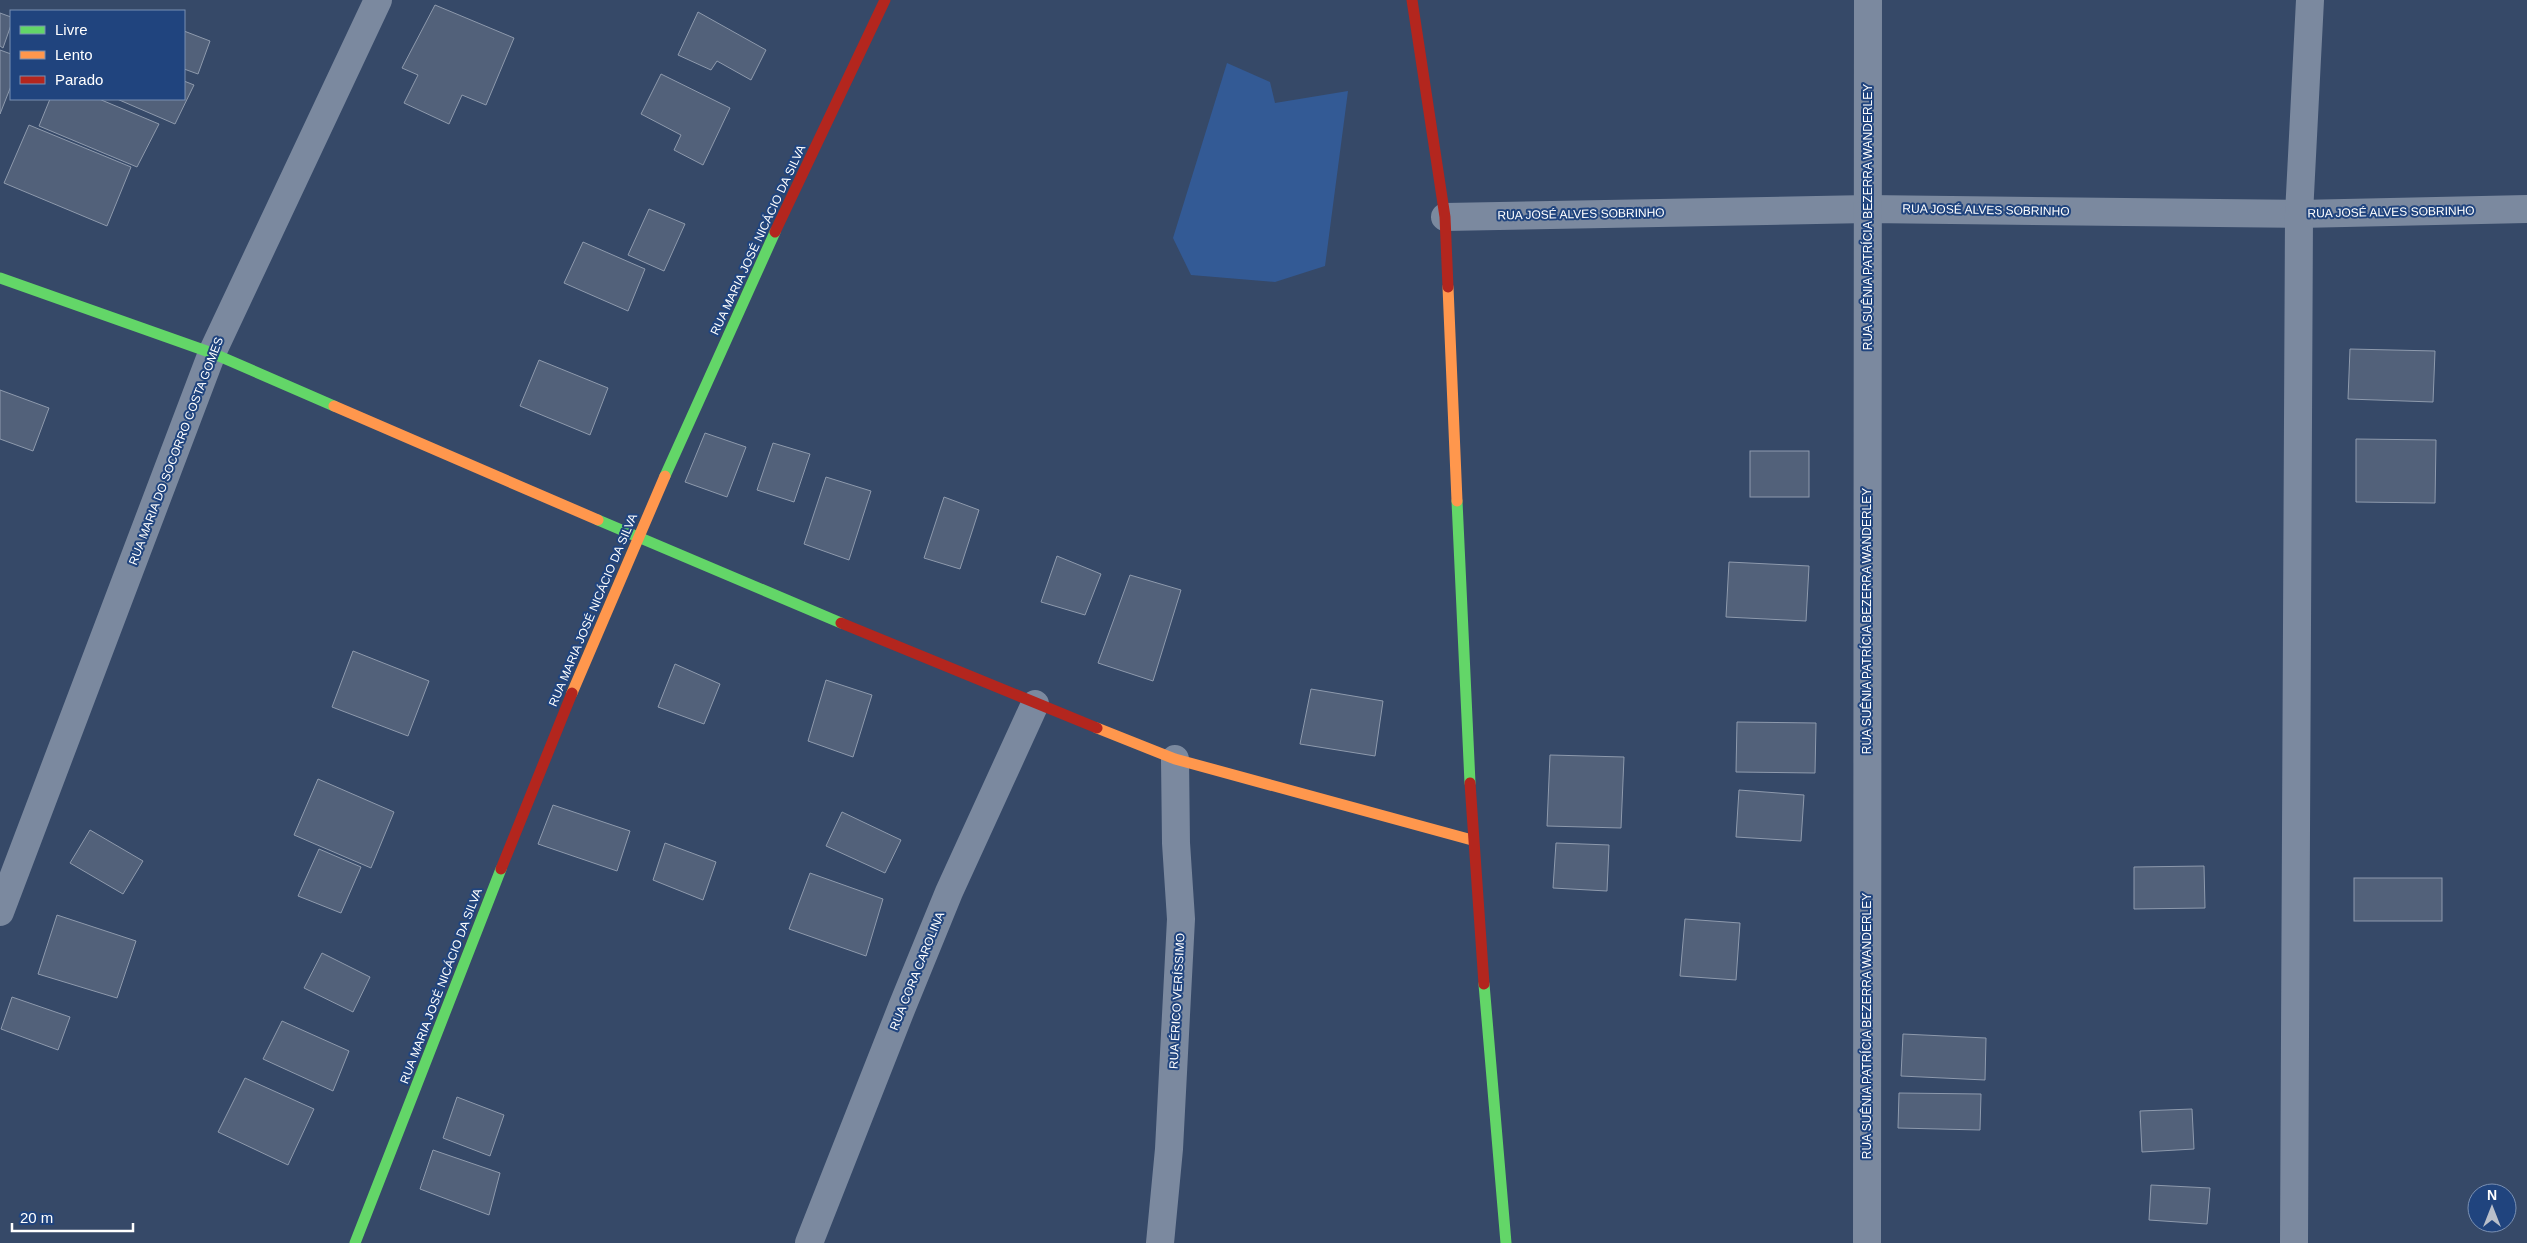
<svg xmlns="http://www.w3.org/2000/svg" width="2527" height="1243" font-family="Helvetica,sans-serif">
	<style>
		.green { fill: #335a95 }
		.building { fill: #52617a; stroke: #8e9aad }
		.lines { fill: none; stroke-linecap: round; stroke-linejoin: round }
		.street { stroke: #7b899f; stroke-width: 28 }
		.fast { stroke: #63d668; stroke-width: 11 }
		.slow { stroke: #ff974d; stroke-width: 11 }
		.jam { stroke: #b3261e; stroke-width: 11 }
		.labels { text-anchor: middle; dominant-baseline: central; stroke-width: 4; stroke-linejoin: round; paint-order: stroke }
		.street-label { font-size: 12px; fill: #fff; stroke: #20447e }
	</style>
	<rect width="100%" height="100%" fill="#364968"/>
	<!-- green -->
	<polygon class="green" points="1227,63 1270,82 1275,103 1348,91 1325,266 1275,282 1191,275 1173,238"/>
	<!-- building -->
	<g class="building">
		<polygon points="435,5 514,38 486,105 462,95 449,124 404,103 418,75 402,68"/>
		<polygon points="698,12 766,50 751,80 717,61 711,70 678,55"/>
		<polygon points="0,13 11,17 11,25 3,48 0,46"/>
		<polygon points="184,31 210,41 198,74 184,69"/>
		<polygon points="0,50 11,54 11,86 0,114"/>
		<polygon points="661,74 730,108 703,165 674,150 681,135 641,114"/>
		<polygon points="184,81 194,85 175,124 117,99 184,99"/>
		<polygon points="50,99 99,99 159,124 137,167 39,126"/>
		<polygon points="29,125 131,167 107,226 4,183"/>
		<polygon points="649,209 685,224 664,271 628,255"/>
		<polygon points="583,242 645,269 628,311 564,283"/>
		<polygon points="2350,349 2435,351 2433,402 2348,399"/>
		<polygon points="539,360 608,388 590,435 520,406"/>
		<polygon points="0,390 49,408 33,451 0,439"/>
		<polygon points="705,433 746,447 727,497 685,482"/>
		<polygon points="2356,439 2436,440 2435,503 2356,502"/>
		<polygon points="773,443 810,454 794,502 757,490"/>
		<rect x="1750" y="451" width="59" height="46"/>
		<polygon points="826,477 871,491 849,560 804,544"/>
		<polygon points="944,497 979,510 960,569 924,558"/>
		<polygon points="1057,556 1101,574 1085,615 1041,602"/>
		<polygon points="1729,562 1809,566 1806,621 1726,617"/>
		<polygon points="1130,575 1181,590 1153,681 1098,663"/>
		<polygon points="353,651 429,681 408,736 332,707"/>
		<polygon points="675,664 720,684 704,724 658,707"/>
		<polygon points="826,680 872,695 853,757 808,741"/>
		<polygon points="1311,689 1383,701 1375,756 1300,744"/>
		<polygon points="1737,722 1816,723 1815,773 1736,772"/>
		<polygon points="1550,755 1624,757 1621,828 1547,826"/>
		<polygon points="318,779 394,812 371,868 294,835"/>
		<polygon points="1739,790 1804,795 1801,841 1736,837"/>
		<polygon points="553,805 630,831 617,871 538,844"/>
		<polygon points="842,812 901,840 885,873 826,846"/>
		<polygon points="90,830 143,861 123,894 70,863"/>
		<polygon points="665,843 716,862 703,900 653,880"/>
		<polygon points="1556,843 1609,845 1607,891 1553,888"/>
		<polygon points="319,849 361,867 341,913 298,896"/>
		<polygon points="2204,866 2205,908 2134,909 2134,867"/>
		<polygon points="810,873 883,899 866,956 789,929"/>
		<rect x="2354" y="878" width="88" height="43"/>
		<polygon points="57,915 136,941 117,998 38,974"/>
		<polygon points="1685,919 1740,923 1736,980 1680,976"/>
		<polygon points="322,953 370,977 353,1012 304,988"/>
		<polygon points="12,997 70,1017 58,1050 1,1029"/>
		<polygon points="282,1021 349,1051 333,1091 263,1059"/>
		<polygon points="1903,1034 1986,1038 1985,1080 1901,1076"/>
		<polygon points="245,1078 314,1109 288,1165 218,1132"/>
		<polygon points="1899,1093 1981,1094 1980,1130 1898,1128"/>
		<polygon points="457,1097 504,1115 490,1156 443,1138"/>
		<polygon points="2192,1109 2194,1149 2142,1152 2140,1111"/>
		<polygon points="433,1150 500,1173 489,1215 420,1189"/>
		<polygon points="2151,1185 2210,1188 2207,1224 2149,1220"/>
	</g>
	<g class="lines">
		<!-- street -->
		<g class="street">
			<polyline points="1445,217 1868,209 2299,214 2527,209"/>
			<polyline points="0,912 212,353 378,0"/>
			<polyline points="809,1243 902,1007 949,892 1035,704"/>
			<polyline points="1160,1243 1169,1149 1181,919 1176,843 1175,759"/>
			<polyline points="1867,1243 1868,0"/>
			<polyline points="2294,1243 2299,214 2310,0"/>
		</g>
		<!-- fast -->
		<g class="fast">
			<polyline points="0,278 212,353 334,406"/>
			<polyline points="665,476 775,232"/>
			<polyline points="1457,501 1470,783"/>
			<polyline points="598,520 841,623"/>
			<polyline points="1484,984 1506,1243"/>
			<polyline points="355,1243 501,869"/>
		</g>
		<!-- slow -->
		<g class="slow">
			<polyline points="1448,287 1457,501"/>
			<polyline points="334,406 598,520"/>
			<polyline points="572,693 665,476"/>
			<polyline points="1097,728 1175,759 1472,840"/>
		</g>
		<!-- jam -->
		<g class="jam">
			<polyline points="1412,0 1445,217 1448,287"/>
			<polyline points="775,232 885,0"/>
			<polyline points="841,623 1097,728"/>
			<polyline points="1470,783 1484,984"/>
			<polyline points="501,869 572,693"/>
		</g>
	</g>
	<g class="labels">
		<!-- street labels -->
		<g class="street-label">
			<text transform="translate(1986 210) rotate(1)">RUA JOSÉ ALVES SOBRINHO</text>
			<text transform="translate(2391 212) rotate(-1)">RUA JOSÉ ALVES SOBRINHO</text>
			<text transform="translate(1581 214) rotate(-1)">RUA JOSÉ ALVES SOBRINHO</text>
			<text transform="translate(1868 217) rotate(-90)">RUA SUÊNIA PATRÍCIA BEZERRA WANDERLEY</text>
			<text transform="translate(758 240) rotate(-65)">RUA MARIA JOSÉ NICÁCIO DA SILVA</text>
			<text transform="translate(176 451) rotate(-69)">RUA MARIA DO SOCORRO COSTA GOMES</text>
			<text transform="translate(593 610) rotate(-67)">RUA MARIA JOSÉ NICÁCIO DA SILVA</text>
			<text transform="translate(1867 621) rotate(-90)">RUA SUÊNIA PATRÍCIA BEZERRA WANDERLEY</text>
			<text transform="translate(917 971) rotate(-68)">RUA CORA CAROLINA</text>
			<text transform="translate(441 986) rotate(-69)">RUA MARIA JOSÉ NICÁCIO DA SILVA</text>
			<text transform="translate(1177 1001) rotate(-87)">RUA ÉRICO VERÍSSIMO</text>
			<text transform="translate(1867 1026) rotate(-90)">RUA SUÊNIA PATRÍCIA BEZERRA WANDERLEY</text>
		</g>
	</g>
	<!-- legend -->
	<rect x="10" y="10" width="175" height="90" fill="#20447e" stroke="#798fb2"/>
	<rect x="20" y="26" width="25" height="8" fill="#63d668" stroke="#798fb2"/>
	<text x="55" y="35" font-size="15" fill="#ffffff">Livre</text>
	<rect x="20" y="51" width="25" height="8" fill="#ff974d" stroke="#798fb2"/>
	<text x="55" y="60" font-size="15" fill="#ffffff">Lento</text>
	<rect x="20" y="76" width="25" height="8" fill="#b3261e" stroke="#798fb2"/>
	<text x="55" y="85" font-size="15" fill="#ffffff">Parado</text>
	<!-- north arrow -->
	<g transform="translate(2492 1208)"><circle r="24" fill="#20447e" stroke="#798fb2"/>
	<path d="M0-4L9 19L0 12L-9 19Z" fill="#b9bfca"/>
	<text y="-8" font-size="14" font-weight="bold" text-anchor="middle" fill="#ffffff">N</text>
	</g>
	<!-- scale -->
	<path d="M12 1223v8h121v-8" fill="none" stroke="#ffffff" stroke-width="2.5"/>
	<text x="20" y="1223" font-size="15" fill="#ffffff" stroke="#20447e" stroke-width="4" paint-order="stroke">20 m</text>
</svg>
